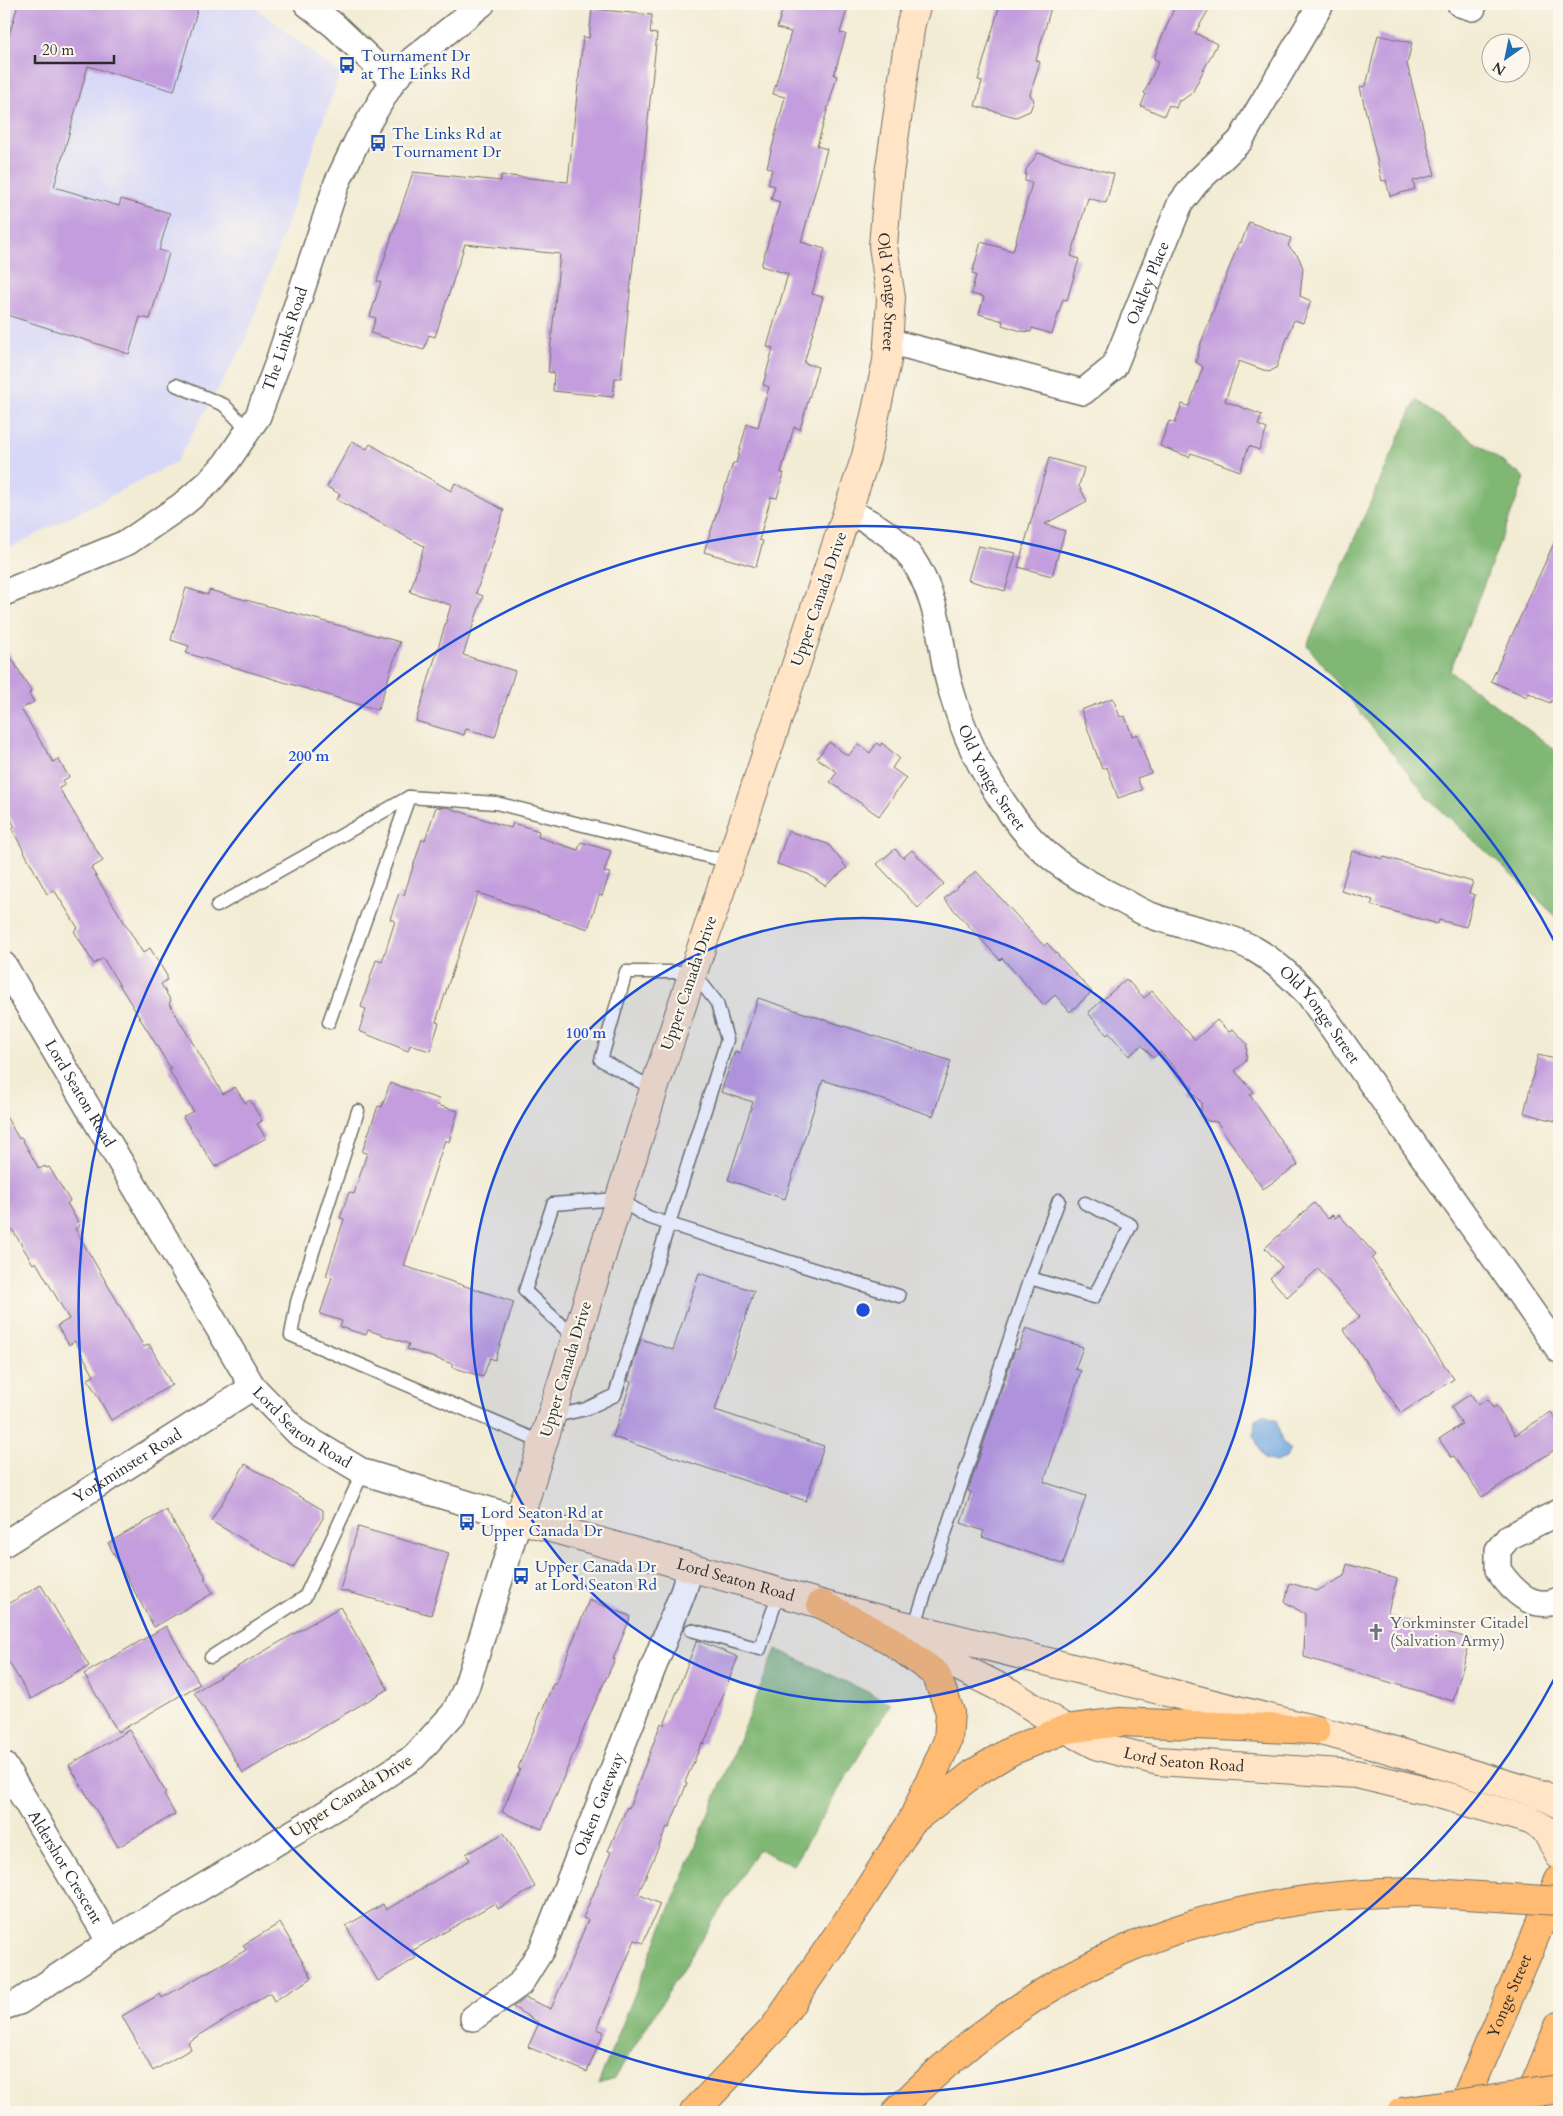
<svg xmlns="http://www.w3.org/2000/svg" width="1563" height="2116" font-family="Cardo,serif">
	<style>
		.built { fill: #d7d7f8 }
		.forest { fill: #80b774; stroke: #567150 }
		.water { fill: #75a8e1; stroke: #506a86 }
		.building { fill: #c39ddd }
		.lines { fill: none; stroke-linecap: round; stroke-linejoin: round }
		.lane-casing { stroke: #716f66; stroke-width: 15 }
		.street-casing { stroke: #716f66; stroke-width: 28 }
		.secondary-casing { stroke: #716f66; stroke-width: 30 }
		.primary-casing { stroke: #716f66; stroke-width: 30 }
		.highway-casing { stroke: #716f66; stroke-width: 30 }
		.lane { stroke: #fff; stroke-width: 12 }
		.street { stroke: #fff; stroke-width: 25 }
		.secondary { stroke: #ffe4c6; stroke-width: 28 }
		.primary { stroke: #ffbb71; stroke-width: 28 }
		.highway { stroke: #ffbb71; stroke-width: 28 }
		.highway-bridge-casing { stroke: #716f66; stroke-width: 30; stroke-linecap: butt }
		.highway-bridge { stroke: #ffbb71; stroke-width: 28 }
		.ring { fill: none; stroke: #1d4ed8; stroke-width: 2.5 }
		.labels { text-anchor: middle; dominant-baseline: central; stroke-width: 4.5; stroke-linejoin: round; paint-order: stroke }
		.transit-label { font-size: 16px; fill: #164399; stroke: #fbf7ec; text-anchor: start }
		.street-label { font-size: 16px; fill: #2b2b2b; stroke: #fbf7ec }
		.worship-label { font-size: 16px; fill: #5b616d; stroke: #fbf7ec; text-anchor: start }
		.centre { fill: #1d4ed8; stroke: #fbf7ec; stroke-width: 2.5 }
		.ring-label { font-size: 15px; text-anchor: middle; font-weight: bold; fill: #1d4ed8; stroke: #fbf7ec; stroke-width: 4.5; stroke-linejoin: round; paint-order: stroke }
	</style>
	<rect width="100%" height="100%" fill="#fbf7ec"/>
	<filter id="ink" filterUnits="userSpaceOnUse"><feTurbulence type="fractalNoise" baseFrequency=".02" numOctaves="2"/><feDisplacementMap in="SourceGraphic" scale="10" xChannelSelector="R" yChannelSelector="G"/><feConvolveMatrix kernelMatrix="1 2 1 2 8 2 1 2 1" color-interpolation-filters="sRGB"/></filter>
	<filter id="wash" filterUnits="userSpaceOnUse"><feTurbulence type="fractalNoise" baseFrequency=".0096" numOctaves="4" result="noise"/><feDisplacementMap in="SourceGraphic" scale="20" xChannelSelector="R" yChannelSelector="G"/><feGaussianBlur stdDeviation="1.12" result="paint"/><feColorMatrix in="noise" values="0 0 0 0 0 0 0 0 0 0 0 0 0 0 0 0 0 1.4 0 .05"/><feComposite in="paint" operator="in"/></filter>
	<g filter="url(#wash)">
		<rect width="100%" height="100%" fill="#f3ecd5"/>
		<!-- built -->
		<polygon class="built" points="4,4 251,4 340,74 245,342 176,462 4,551"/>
		<!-- forest -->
		<g class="forest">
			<polygon points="1416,400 1525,478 1450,671 1559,753 1559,919 1428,798 1307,645"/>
			<polygon points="776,1649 891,1703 793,1865 758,1849 614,2079 598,2084"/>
		</g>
		<!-- water -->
		<polygon class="water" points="1264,1415 1276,1420 1282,1441 1290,1449 1286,1458 1276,1462 1264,1459 1254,1436 1255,1419"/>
		<g id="blocks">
			<!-- building -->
			<g class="building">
				<polygon points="18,4 199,4 174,91 88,66 54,187 119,206 121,199 170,213 159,250 169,253 150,319 140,317 129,354 4,314 4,53"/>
				<polygon points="784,4 824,4 847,10 840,33 846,34 834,75 837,76 817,146 827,149 801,242 825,249 812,294 823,297 804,363 818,367 800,429 794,427 781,473 784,473 777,498 771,497 759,540 763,541 756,567 704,552 733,463 736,463 747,424 758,427 769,387 763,385 773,348 767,347 788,274 761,266 780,202 771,199 775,186 768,184 772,169 767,167 785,97 773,94 791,32 777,28"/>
				<polygon points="1000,4 1052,4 1036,60 1040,62 1030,95 1034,100 1030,111 1016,117 975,106 982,81 978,80"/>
				<polygon points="1176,4 1212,4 1195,33 1217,44 1192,93 1181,101 1179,100 1176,108 1169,105 1164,116 1141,106 1146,94 1144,93 1159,61 1154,59 1159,44"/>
				<polygon points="592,9 652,15 650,33 657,34 621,378 615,378 613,397 553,391 554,373 548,372 560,254 465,244 435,337 429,335 424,350 371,333 376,318 370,316 381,282 377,281 413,172 501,181 501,175 568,182 583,37 589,38"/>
				<polygon points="1378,35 1412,43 1407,64 1435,175 1413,181 1415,189 1390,196 1386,180 1382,181 1360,87 1366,86"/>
				<polygon points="1038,153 1114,174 1106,203 1088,198 1071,256 1079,259 1067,300 1063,299 1052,334 1032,328 1031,332 1021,331 1002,325 1003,321 979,314 984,297 971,294 976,275 972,274 981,242 1013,251 1032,183 1025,181 1026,170"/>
				<polygon points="1249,222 1291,238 1288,246 1298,256 1303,268 1300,296 1311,301 1303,323 1294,320 1276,368 1269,372 1239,361 1225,401 1262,415 1258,425 1267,429 1259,450 1249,446 1240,471 1191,453 1189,457 1160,446 1169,421 1175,423 1182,404 1189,406 1203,367 1196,362 1201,343 1239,242 1241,243"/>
				<polygon points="352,441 367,449 370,444 451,491 455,483 504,510 476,593 483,596 463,655 515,671 495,737 466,729 464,735 416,721 451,605 410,592 424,546 337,500 340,494 327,487"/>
				<polygon points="1049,458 1084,468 1079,486 1087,501 1045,524 1065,531 1052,576 1018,567"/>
				<polygon points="1559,532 1559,703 1552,700 1550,703 1529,693 1527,697 1491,681"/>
				<polygon points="978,546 1016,553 1005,591 968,580"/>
				<polygon points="186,588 208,595 209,590 400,642 378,710 186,653 189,646 171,640"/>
				<polygon points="4,645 31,691 29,694 34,702 21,709 53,762 58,759 69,777 62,781 65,785 59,788 103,861 91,868 143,953 150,948 167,976 167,980 161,984 171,1001 169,1003 223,1094 235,1087 245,1103 250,1100 262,1121 257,1124 266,1138 215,1167 183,1117 193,1111 169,1070 171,1069 103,958 94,964 74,931 78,928 54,890 47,894 12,829 15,827 4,807"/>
				<polygon points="1113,698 1120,717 1125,716 1132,736 1137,734 1151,773 1137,778 1142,790 1118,798 1107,767 1102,769 1081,710"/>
				<polygon points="829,742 848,756 858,744 870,753 877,743 880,746 882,743 899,758 892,768 906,778 879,816 830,782 837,772 817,758"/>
				<polygon points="436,807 449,808 511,828 513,823 539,831 538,837 578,850 581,842 611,851 604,872 610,873 602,896 599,895 588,929 478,893 436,1022 439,1023 430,1051 410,1045 408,1051 359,1031 366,1009 361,1007 376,960 382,962 395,921 390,919 399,893 404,895 422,839 425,840"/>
				<polygon points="788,831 828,844 847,868 825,886 808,874 777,864"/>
				<polygon points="895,849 903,858 912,850 944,884 918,908 877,864"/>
				<polygon points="1352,851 1383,859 1384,857 1473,882 1469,893 1475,895 1466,927 1439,920 1438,924 1371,905 1373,900 1341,891"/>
				<polygon points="976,871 1044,946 1047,943 1092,992 1070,1012 1055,995 1044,1005 1002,958 1000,960 944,899"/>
				<polygon points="1126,979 1144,998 1152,991 1195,1040 1217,1020 1229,1032 1233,1029 1247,1044 1246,1061 1235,1071 1254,1092 1250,1095 1298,1165 1263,1189 1217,1122 1207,1121 1201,1114 1201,1102 1190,1091 1193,1088 1160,1052 1153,1058 1142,1045 1129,1056 1109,1033 1107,1035 1088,1013"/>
				<polygon points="758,998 951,1061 933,1116 823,1080 785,1199 728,1180 753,1102 721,1092 735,1051 740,1053"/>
				<polygon points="1538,1055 1559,1060 1559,1122 1524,1113"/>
				<polygon points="390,1083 439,1099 437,1105 458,1111 449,1142 445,1140 404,1266 514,1302 495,1360 490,1358 483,1377 452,1367 453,1364 407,1349 409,1344 368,1330 366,1335 340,1327 342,1321 320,1314 332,1277 326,1276 344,1219 340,1218 349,1192 354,1194 367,1153 362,1152 378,1106 382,1107"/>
				<polygon points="4,1113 19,1139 21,1137 39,1169 45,1166 46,1168 49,1167 70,1201 67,1203 80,1226 75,1229 144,1347 149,1344 172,1385 111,1420 88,1379 94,1376 75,1341 69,1345 57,1326 69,1319 36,1262 33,1264 12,1229 4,1233"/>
				<polygon points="1314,1203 1328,1219 1332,1215 1335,1218 1339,1215 1376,1255 1372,1259 1454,1379 1401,1413 1343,1329 1360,1317 1318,1269 1287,1297 1270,1278 1282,1267 1265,1248"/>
				<polygon points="699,1273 754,1291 715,1410 824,1446 806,1501 613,1437 631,1382 628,1381 641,1339 673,1350"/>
				<polygon points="1026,1328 1083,1347 1075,1369 1081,1371 1044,1482 1086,1496 1063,1564 982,1537 984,1531 961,1523 971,1492 968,1491 1015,1349 1018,1350"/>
				<polygon points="1471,1394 1478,1405 1488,1399 1493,1408 1496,1406 1515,1435 1551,1412 1559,1425 1559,1447 1482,1497 1454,1456 1451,1457 1439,1439 1462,1424 1451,1407"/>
				<polygon points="245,1464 323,1510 323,1518 293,1568 211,1521"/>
				<polygon points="166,1510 206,1577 204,1578 213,1593 154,1627 108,1543"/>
				<polygon points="358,1527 449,1553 431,1615 340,1590"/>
				<polygon points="1347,1564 1397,1579 1387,1615 1471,1639 1453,1701 1304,1657 1305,1614 1285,1602 1290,1583 1317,1591 1344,1576"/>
				<polygon points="41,1585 89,1666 31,1699 4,1654 4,1606"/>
				<polygon points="589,1600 630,1616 629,1621 613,1659 615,1659 590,1714 542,1829 502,1812 520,1769 518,1768 553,1684 556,1684"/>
				<polygon points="340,1607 388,1689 243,1773 194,1692"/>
				<polygon points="166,1626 200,1684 118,1732 84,1674"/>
				<polygon points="697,1640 738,1657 704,1744 702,1743 685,1782 687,1783 669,1828 667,1827 638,1894 660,1904 643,1943 635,1940 597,2029 604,2032 587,2072 528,2047 539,2023 513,2007 526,1998 551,2009 588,1920 583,1918 611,1852 608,1851 627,1807 629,1808 661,1723 664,1725"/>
				<polygon points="129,1730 166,1793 164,1795 175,1814 118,1847 69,1765"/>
				<polygon points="504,1833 535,1887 498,1909 495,1903 412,1951 416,1958 378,1981 346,1926 383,1904 386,1910 470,1860 466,1854"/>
				<polygon points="280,1923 312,1978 274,2001 270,1993 188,2042 191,2049 153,2071 122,2016 160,1994 162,1998 246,1950 243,1945"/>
			</g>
		</g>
	</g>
	<g filter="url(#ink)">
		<use href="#blocks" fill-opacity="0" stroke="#716f66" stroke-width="1"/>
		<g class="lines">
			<!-- lane casing -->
			<g class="lane-casing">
				<g id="lane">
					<polyline points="176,385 224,405 248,430"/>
					<polyline points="217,906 409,797"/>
					<polyline points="329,1022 409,797 496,803 730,862"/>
					<polyline points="358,1111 297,1302 291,1335 543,1443"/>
					<polyline points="1030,1278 1059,1200"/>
					<polyline points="575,1338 525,1291 553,1204 618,1199 648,1217 669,1224 899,1296"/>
					<polyline points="551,1417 586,1409 615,1395 727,1040 717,1003 693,972 626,972 601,1060 654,1089"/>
					<polyline points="914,1627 1030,1278 1094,1297 1131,1225 1085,1203"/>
					<polyline points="691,1630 760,1649 779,1592"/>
					<polyline points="211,1657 305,1597 363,1472"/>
				</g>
			</g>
			<!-- street casing -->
			<g class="street-casing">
				<g id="street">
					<polyline points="307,4 335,26 393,81"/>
					<polyline points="1460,4 1473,8"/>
					<path id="s1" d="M888,341l195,51 31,-25 66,-163 16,-21 44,-42 81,-137"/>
					<path id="s2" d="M848,512c55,23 77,53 90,112 4,19 6,40 11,59 14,51 32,89 63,132 27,39 62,62 105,83 11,5 22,13 33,17 34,13 72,17 104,34 21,12 38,29 55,46l250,355"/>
					<path id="s3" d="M4,593l124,-51 54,-37 26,-22 18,-20 32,-47 20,-54 59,-179 20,-42 36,-60 20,-22 69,-55"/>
					<path id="s4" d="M4,965l249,422 45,46 65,39 156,47 -53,169 -12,25 -40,44 -68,44 -236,141 -91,60 -15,5"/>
					<path d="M1559,1512l-50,25 -11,13v20c14,20 34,42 61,30"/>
					<path id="s5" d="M4,1544l249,-157"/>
					<path id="s6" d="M4,1765l106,177"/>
					<path id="s7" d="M473,2018l47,-34 22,-35 141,-357 8,-25"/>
				</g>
			</g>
			<!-- secondary casing -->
			<g class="secondary-casing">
				<g id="secondary">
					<path id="s8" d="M917,4l-6,19 -22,151 -6,72 8,52 -4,63 -21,95 -212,633 -135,430 302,85 550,140 172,51 16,9"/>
					<path id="s9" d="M898,1636l113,57 55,36 32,17 60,15 198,13 79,19 95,27 15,9 14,26"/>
				</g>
			</g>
			<!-- primary casing -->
			<g class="primary-casing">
				<g id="primary">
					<path id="s10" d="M1460,2112l99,-232"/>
					<polyline points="1524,2112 1559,2026"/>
				</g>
			</g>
			<!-- highway casing -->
			<g class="highway-casing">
				<g id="highway">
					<polyline points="915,1819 974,1773 1011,1751 1066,1729 1120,1722 1316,1730"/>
					<polyline points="694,2112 774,2028 861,1901 912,1821 948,1740 950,1712 936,1674 890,1640 821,1604"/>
					<path d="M896,2112c147,-151 311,-218 521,-220"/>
				</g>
			</g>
			<!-- lane -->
			<use href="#lane" class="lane"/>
			<!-- street -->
			<use href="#street" class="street"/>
			<!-- secondary -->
			<use href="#secondary" class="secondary"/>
			<!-- primary -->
			<use href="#primary" class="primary"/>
			<!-- highway -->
			<use href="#highway" class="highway"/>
			<!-- highway-bridge casing -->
			<g class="highway-bridge-casing">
				<g id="highway-bridge">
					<polyline points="1417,1892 1559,1901"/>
					<polyline points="1401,2112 1559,2089"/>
				</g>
			</g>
			<!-- highway-bridge -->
			<use href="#highway-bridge" class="highway-bridge"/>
		</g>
	</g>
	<!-- distance rings -->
	<circle cx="863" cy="1310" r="392" fill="#1d4ed8" fill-opacity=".12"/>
	<g class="ring">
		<circle cx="863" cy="1310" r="392"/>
		<path d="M1558 1672A784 784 0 1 1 1558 948"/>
	</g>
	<!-- icons -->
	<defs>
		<g id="bus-bare" transform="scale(1.35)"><path d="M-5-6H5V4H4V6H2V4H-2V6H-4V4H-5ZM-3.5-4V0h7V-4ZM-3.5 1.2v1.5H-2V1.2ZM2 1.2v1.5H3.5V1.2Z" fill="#1a4fb4" stroke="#fbf7ec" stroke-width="2.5" paint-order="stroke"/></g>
		<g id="church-bare" transform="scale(1.35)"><path d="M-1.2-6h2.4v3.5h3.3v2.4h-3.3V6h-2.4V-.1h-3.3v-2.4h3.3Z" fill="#6b7280" stroke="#fbf7ec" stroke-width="2.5" paint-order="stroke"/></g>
	</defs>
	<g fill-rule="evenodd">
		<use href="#bus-bare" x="347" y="65"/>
		<use href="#bus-bare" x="378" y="143"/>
		<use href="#bus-bare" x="467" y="1522"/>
		<use href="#bus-bare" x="521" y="1576"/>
		<use href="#church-bare" x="1376" y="1632"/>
	</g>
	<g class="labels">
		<!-- transit labels -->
		<g class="transit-label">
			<text x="361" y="56">Tournament Dr<tspan x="361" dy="18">at The Links Rd</tspan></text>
			<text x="392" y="134">The Links Rd at<tspan x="392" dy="18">Tournament Dr</tspan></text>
			<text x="481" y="1513">Lord Seaton Rd at<tspan x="481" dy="18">Upper Canada Dr</tspan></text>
			<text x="535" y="1567">Upper Canada Dr<tspan x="535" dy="18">at Lord Seaton Rd</tspan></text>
		</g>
		<!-- street labels -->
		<g class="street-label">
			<text stroke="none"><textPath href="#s1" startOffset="332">Oakley Place</textPath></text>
			<text stroke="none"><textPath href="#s8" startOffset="291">Old Yonge Street</textPath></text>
			<text stroke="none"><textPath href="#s3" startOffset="399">The Links Road</textPath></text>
			<text transform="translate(819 599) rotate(-71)">Upper Canada Drive</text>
			<text stroke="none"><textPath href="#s2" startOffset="315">Old Yonge Street</textPath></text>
			<text transform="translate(689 983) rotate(-71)">Upper Canada Drive</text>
			<text stroke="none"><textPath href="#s2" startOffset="734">Old Yonge Street</textPath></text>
			<text stroke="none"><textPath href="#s4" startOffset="149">Lord Seaton Road</textPath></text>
			<text transform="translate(566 1369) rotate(-73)">Upper Canada Drive</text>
			<text stroke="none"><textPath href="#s4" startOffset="554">Lord Seaton Road</textPath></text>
			<text stroke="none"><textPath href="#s5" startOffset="146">Yorkminster Road</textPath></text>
			<text stroke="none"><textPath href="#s8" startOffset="1801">Lord Seaton Road</textPath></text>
			<text stroke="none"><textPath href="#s9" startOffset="316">Lord Seaton Road</textPath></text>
			<text transform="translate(351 1796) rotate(-32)">Upper Canada Drive</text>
			<text stroke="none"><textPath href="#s7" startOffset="255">Oaken Gateway</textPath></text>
			<text stroke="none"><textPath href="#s6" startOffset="119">Aldershot Crescent</textPath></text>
			<text stroke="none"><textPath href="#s10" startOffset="126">Yonge Street</textPath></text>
		</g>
		<!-- worship labels -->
		<g class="worship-label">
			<text x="1390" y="1623">Yorkminster Citadel<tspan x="1390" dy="18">(Salvation Army)</tspan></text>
		</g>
	</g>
	<circle cx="863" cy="1310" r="8" class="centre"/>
	<g class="ring-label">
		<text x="309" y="761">200 m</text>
		<text x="586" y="1038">100 m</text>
	</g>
	<!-- margin -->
	<rect width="1563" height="2116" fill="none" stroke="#fbf7ec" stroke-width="20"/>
	<!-- north arrow -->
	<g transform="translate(1506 58) rotate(213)"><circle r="24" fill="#fbf7ec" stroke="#a8a59f"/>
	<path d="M0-4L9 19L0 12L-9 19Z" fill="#1f6fb2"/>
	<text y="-8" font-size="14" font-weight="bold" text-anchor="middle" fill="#2b2b2b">N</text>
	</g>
	<!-- scale -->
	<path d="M35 55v8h79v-8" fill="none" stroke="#2b2b2b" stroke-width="2.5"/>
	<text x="42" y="55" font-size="15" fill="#2b2b2b" stroke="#fbf7ec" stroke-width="4" paint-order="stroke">20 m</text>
</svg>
